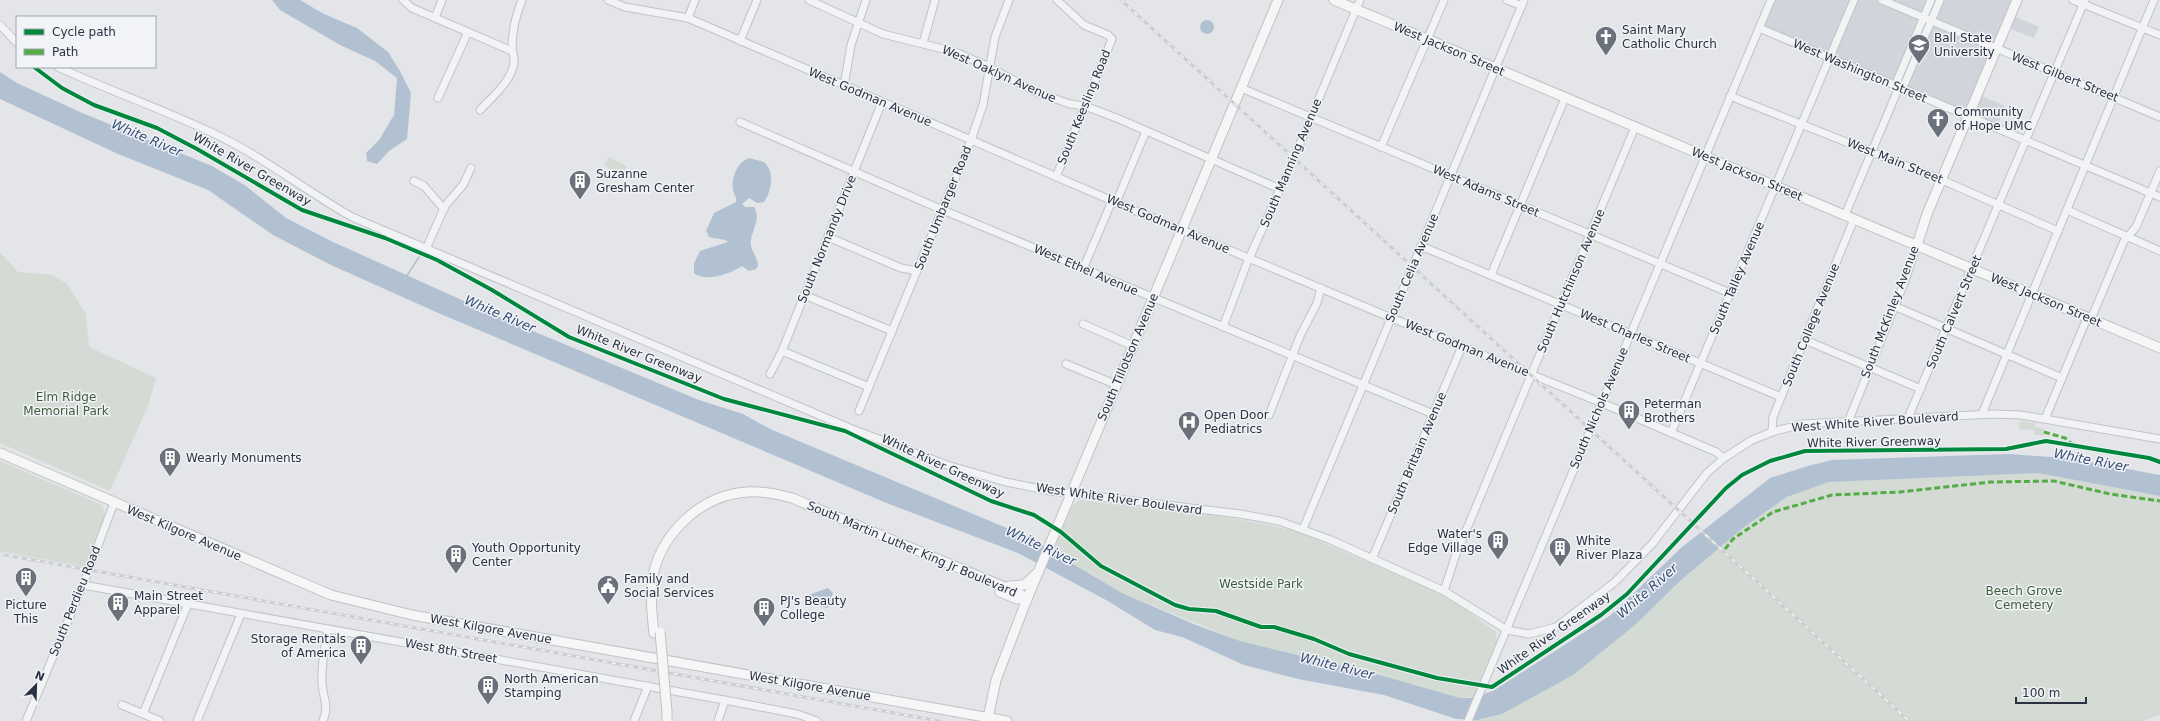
<svg xmlns="http://www.w3.org/2000/svg" width="2160" height="721" font-family="'DejaVu Sans',sans-serif">
	<style>
		.built { fill: #d1d4db }
		.green { fill: #d3dbd4 }
		.water { fill: #b2c1d2 }
		.lines { fill: none; stroke-linecap: round; stroke-linejoin: round }
		.stream { stroke: #b2c1d2; stroke-width: 1.5 }
		.minor-casing { stroke: #c1c3c6; stroke-width: 9 }
		.major-casing { stroke: #c0c2c6; stroke-width: 11 }
		.minor { stroke: #f2f3f5; stroke-width: 7 }
		.major { stroke: #f6f6f7; stroke-width: 9 }
		.rail-casing { stroke: #cccdd0; stroke-width: 3 }
		.rail { stroke: #f1f3f7; stroke-width: 1.5; stroke-dasharray: 4.5; stroke-linecap: butt }
		.major-bridge-casing { stroke: #c0c2c6; stroke-width: 11; stroke-linecap: butt }
		.major-bridge { stroke: #f6f6f7; stroke-width: 9 }
		.quiet { stroke: #53ac46; stroke-width: 3; stroke-dasharray: 6 3; stroke-linecap: butt }
		.cycleway-casing { stroke: #f1f3f7; stroke-width: 6 }
		.cycleway { stroke: #00873e; stroke-width: 4 }
		.labels { text-anchor: middle; dominant-baseline: central; stroke-width: 3; stroke-linejoin: round; paint-order: stroke }
		.poi-label { font-size: 12px; fill: #2a3241; stroke: #f1f3f7; text-anchor: start }
		.street-label { font-size: 12px; fill: #2a3241; stroke: #f1f3f7 }
		.park-label { font-size: 12px; fill: #3d5d38; stroke: #f1f3f7 }
		.water-label { font-size: 13px; font-style: italic; fill: #354f74; stroke: #f1f3f7 }
	</style>
	<rect width="100%" height="100%" fill="#e3e5e8"/>
	<!-- built -->
	<polygon class="built" points="1774,0 2012,0 2007,13 2039,27 2034,38 2001,25 1973,92 2005,106 1997,126 1763,26"/>
	<!-- green -->
	<g class="green">
		<polygon points="609,157 627,167 622,175 604,166"/>
		<polygon points="0,252 18,272 53,275 67,284 86,314 89,347 156,378 148,406 110,491 0,443"/>
		<polygon points="2020,421 2035,423 2035,427 2044,429 2044,435 2034,435 2034,430 2019,429"/>
		<polygon points="0,461 100,504 103,508 105,516 86,567 0,551"/>
		<polygon points="2038,473 2160,496 2160,715 2143,721 1473,721 1633,626 1680,581 1744,527 1787,497 1829,482"/>
		<polygon points="1079,500 1226,517 1270,525 1301,533 1439,593 1466,610 1496,632 1497,645 1474,697 1460,698 1387,677 1240,641 1122,593 1053,551 1071,508"/>
	</g>
	<!-- water -->
	<g class="water">
		<polygon points="272,0 300,0 324,14 357,28 388,52 400,71 411,93 407,139 389,151 377,164 367,161 366,153 379,140 394,115 397,78 375,61 340,45 280,10"/>
		<circle cx="1207" cy="27" r="7"/>
		<polygon points="0,72 17,83 80,112 212,166 246,186 286,218 331,241 504,319 699,400 743,414 770,429 1026,536 1122,593 1196,625 1240,641 1387,677 1460,698 1471,698 1493,691 1611,615 1682,547 1770,478 1808,466 1832,460 2008,454 2067,458 2160,475 2160,496 2038,473 1829,482 1787,497 1744,527 1680,581 1635,625 1573,675 1502,714 1477,720 1456,719 1384,695 1298,679 1244,665 1182,637 1155,630 1106,600 1018,553 889,504 436,312 331,265 273,235 208,190 118,154 0,99"/>
		<path d="M749,158l15,4c11,10 8,28 0,40l-7,1 -8,-5 -7,6 3,3h9c7,10 -1,22 -3,33 -2,9 7,17 7,26l-2,3 -7,2 -7,-5c-10,7 -37,17 -48,7v-10l6,-12 28,-9 -3,-2 -16,-3 -3,-6 8,-18 22,-11c1,-5 -2,-7 -3,-12 -2,-12 4,-28 16,-32z"/>
		<polygon points="828,588 833,593 828,608 819,606 808,599 808,595"/>
	</g>
	<g class="lines">
		<!-- stream -->
		<polyline class="stream" points="406,277 419,257"/>
		<!-- minor casing -->
		<g class="minor-casing">
			<g id="minor">
				<polyline points="403,0 412,8 512,51"/>
				<polyline points="608,0 625,7 688,18 1122,205 1394,319 1602,403 1716,452 1724,458"/>
				<polyline points="809,0 883,34 955,52 985,65 1036,92 1070,104 1085,106 1119,119 1280,189"/>
				<polyline points="1507,0 1522,6"/>
				<polyline points="1882,0 2160,117"/>
				<polyline points="2073,0 2160,35"/>
				<polyline points="435,18 442,0"/>
				<polyline points="688,18 695,0"/>
				<polyline points="0,25 17,43"/>
				<polyline points="1759,28 2160,197"/>
				<polyline points="740,41 757,0"/>
				<polyline points="923,43 935,0"/>
				<path d="M58,67c52,24 107,43 159,68 48,23 89,56 135,82l500,212 95,36 59,17 45,9 189,23 39,7 52,19 113,51 63,39 22,4 27,-7 59,-45 37,-38 55,-71 17,-15 28,-18 20,-8 31,-8 190,-10 28,1 139,24"/>
				<polyline points="844,86 851,45 866,0"/>
				<polyline points="1899,87 1897,81 1931,0"/>
				<polyline points="1241,88 1730,293"/>
				<polyline points="1730,96 1942,180 2058,231"/>
				<polyline points="438,98 468,32"/>
				<path d="M480,110c12,-13 31,-28 34,-47 1,-6 -2,-9 -2,-15 0,-18 3,-31 10,-48"/>
				<polyline points="740,122 938,208 1433,414"/>
				<polyline points="1381,147 1444,0"/>
				<polyline points="1056,177 1112,39 1108,35 1084,25 1057,0"/>
				<polyline points="414,181 424,186 444,209"/>
				<polyline points="1116,203 1146,131"/>
				<polyline points="2067,210 2160,251"/>
				<polyline points="1845,215 1899,87 1905,83 1940,0"/>
				<polyline points="828,237 901,268 917,271"/>
				<polyline points="1421,246 1781,397"/>
				<polyline points="426,249 445,206 463,185 471,168"/>
				<polyline points="1083,269 1112,201"/>
				<polyline points="1491,275 1565,98"/>
				<polyline points="804,295 892,331"/>
				<polyline points="1894,306 2062,378"/>
				<polyline points="2091,319 2124,241 2136,227 2160,171"/>
				<polyline points="1083,324 1133,346"/>
				<polyline points="1223,327 1247,263 1294,158 1360,0"/>
				<polyline points="1805,340 1921,389"/>
				<polyline points="782,351 869,387"/>
				<polyline points="1066,364 1117,385"/>
				<polyline points="770,374 782,351 882,102"/>
				<polyline points="859,411 971,140 983,105 995,37 1009,0"/>
				<polyline points="1982,414 2154,0"/>
				<polyline points="1269,415 1300,336 1317,303 1321,288"/>
				<polyline points="1908,418 2085,0"/>
				<polyline points="2045,419 2087,318"/>
				<polyline points="1848,422 1906,278 1917,245"/>
				<polyline points="1772,432 1773,417 1854,219"/>
				<polyline points="1671,433 1854,0"/>
				<polyline points="1303,529 1524,0"/>
				<polyline points="1372,559 1462,346"/>
				<polyline points="83,585 735,702 797,714 817,721"/>
				<polyline points="1444,591 1455,557 1635,127"/>
				<polyline points="122,705 160,721"/>
				<polyline points="143,714 188,604"/>
				<polyline points="26,721 83,585 114,503"/>
				<polyline points="197,721 241,614"/>
				<path d="M323,721c7,-18 -1,-23 -1,-39 -1,-17 3,-36 6,-53"/>
				<polyline points="634,721 648,686"/>
				<polyline points="718,721 725,700"/>
				<polyline points="1468,721 1771,0"/>
			</g>
		</g>
		<!-- major casing -->
		<g class="major-casing">
			<g id="major">
				<polyline points="1334,0 2160,348"/>
				<polyline points="1917,245 1927,214 2017,0"/>
				<polyline points="0,453 331,595 412,615 1007,721"/>
				<polyline points="1009,586 1024,585 1036,574"/>
				<polyline points="1000,592 1017,599 1027,599"/>
				<path d="M654,633c-2,-17 -4,-35 -2,-52 7,-46 48,-86 95,-89 15,-1 30,2 45,6l227,95 8,6"/>
				<polyline points="667,712 667,721"/>
				<polyline points="988,718 996,680 1027,599 1278,0"/>
			</g>
		</g>
		<!-- minor -->
		<use href="#minor" class="minor"/>
		<!-- major -->
		<use href="#major" class="major"/>
		<!-- rail casing -->
		<g class="rail-casing">
			<g id="rail">
				<polyline points="1121,0 1909,721"/>
				<polyline points="0,554 939,721"/>
			</g>
		</g>
		<!-- rail -->
		<use href="#rail" class="rail"/>
		<!-- major-bridge casing -->
		<g class="major-bridge-casing">
			<polyline id="major-bridge" points="660,632 667,712"/>
		</g>
		<!-- major-bridge -->
		<use href="#major-bridge" class="major-bridge"/>
		<!-- quiet -->
		<g class="quiet">
			<polyline points="2044,432 2065,438 2072,444"/>
			<polyline points="1725,549 1733,539 1773,512 1832,495 1900,492 1991,482 2054,481 2110,494 2160,501"/>
		</g>
		<!-- cycleway casing -->
		<g class="cycleway-casing">
			<polyline id="cycleway" points="34,67 62,88 94,105 157,128 197,149 302,210 385,238 437,260 492,290 569,337 724,399 845,431 991,501 1034,515 1061,532 1101,566 1175,605 1189,609 1216,611 1261,627 1274,627 1314,639 1349,654 1437,678 1492,687 1601,615 1627,594 1726,488 1742,475 1770,461 1805,451 2006,449 2046,441 2149,458 2160,462"/>
		</g>
		<!-- cycleway -->
		<use href="#cycleway" class="cycleway"/>
	</g>
	<!-- icons -->
	<defs>
		<g id="church-pin" transform="scale(1.15)"><path d="M0 17L-7.5 6A9.5 9.5 0 1 1 7.5 6Z" fill="#6b717b" stroke="#f1f3f7"/><path d="M-1.2-6h2.4v3.5h3.3v2.4h-3.3V6h-2.4V-.1h-3.3v-2.4h3.3Z" fill="#fff"/></g>
		<g id="university-pin" transform="scale(1.15)"><path d="M0 17L-7.5 6A9.5 9.5 0 1 1 7.5 6Z" fill="#6b717b" stroke="#f1f3f7"/><path d="M0-5L7-2L0 1L-7-2ZM-4 1L0 2.5L4 1V4Q0 6-4 4Z" fill="#fff"/></g>
		<g id="building-pin" transform="scale(1.15)"><path d="M0 17L-7.5 6A9.5 9.5 0 1 1 7.5 6Z" fill="#6b717b" stroke="#f1f3f7"/><path d="M-4-6H4V6H1V3H-1V6H-4ZM-2.5-4.3h1.7v1.8h-1.7ZM.8-4.3h1.7v1.8H.8ZM-2.5-1h1.7V.8h-1.7ZM.8-1h1.7V.8H.8Z" fill="#fff"/></g>
		<g id="hospital-pin" transform="scale(1.15)"><path d="M0 17L-7.5 6A9.5 9.5 0 1 1 7.5 6Z" fill="#6b717b" stroke="#f1f3f7"/><path d="M-5-5h3v3.5h4V-5h3V5h-3V1.5h-4V5h-3Z" fill="#fff"/></g>
		<g id="civic-pin" transform="scale(1.15)"><path d="M0 17L-7.5 6A9.5 9.5 0 1 1 7.5 6Z" fill="#6b717b" stroke="#f1f3f7"/><path d="M-.6-6.5H3V-4.5H.6V-3L4-1V1h2V6H-6V1h2V-1L-.6-3ZM-1.2 2.5V6h2.4V2.5Z" fill="#fff"/></g>
	</defs>
	<g fill-rule="evenodd">
		<use href="#church-pin" x="1606" y="37"/>
		<use href="#university-pin" x="1919" y="45"/>
		<use href="#church-pin" x="1938" y="119"/>
		<use href="#building-pin" x="580" y="181"/>
		<use href="#building-pin" x="1629" y="411"/>
		<use href="#hospital-pin" x="1189" y="422"/>
		<use href="#building-pin" x="170" y="458"/>
		<use href="#building-pin" x="1498" y="541"/>
		<use href="#building-pin" x="1560" y="548"/>
		<use href="#building-pin" x="456" y="555"/>
		<use href="#building-pin" x="26" y="578"/>
		<use href="#civic-pin" x="608" y="586"/>
		<use href="#building-pin" x="118" y="603"/>
		<use href="#building-pin" x="764" y="608"/>
		<use href="#building-pin" x="361" y="646"/>
		<use href="#building-pin" x="488" y="686"/>
	</g>
	<g class="labels">
		<!-- poi labels -->
		<g class="poi-label">
			<text x="1622" y="30">Saint Mary<tspan x="1622" dy="14">Catholic Church</tspan></text>
			<text x="1934" y="38">Ball State<tspan x="1934" dy="14">University</tspan></text>
			<text x="1954" y="112">Community<tspan x="1954" dy="14">of Hope UMC</tspan></text>
			<text x="596" y="174">Suzanne<tspan x="596" dy="14">Gresham Center</tspan></text>
			<text x="1644" y="404">Peterman<tspan x="1644" dy="14">Brothers</tspan></text>
			<text x="1204" y="415">Open Door<tspan x="1204" dy="14">Pediatrics</tspan></text>
			<text x="186" y="458">Wearly Monuments</text>
			<text x="1482" y="534" text-anchor="end">Water's<tspan x="1482" dy="14">Edge Village</tspan></text>
			<text x="1576" y="541">White<tspan x="1576" dy="14">River Plaza</tspan></text>
			<text x="472" y="548">Youth Opportunity<tspan x="472" dy="14">Center</tspan></text>
			<text x="624" y="579">Family and<tspan x="624" dy="14">Social Services</tspan></text>
			<text x="134" y="596">Main Street<tspan x="134" dy="14">Apparel</tspan></text>
			<text x="780" y="601">PJ's Beauty<tspan x="780" dy="14">College</tspan></text>
			<text x="26" y="605" text-anchor="middle">Picture<tspan x="26" dy="14">This</tspan></text>
			<text x="346" y="639" text-anchor="end">Storage Rentals<tspan x="346" dy="14">of America</tspan></text>
			<text x="504" y="679">North American<tspan x="504" dy="14">Stamping</tspan></text>
		</g>
		<!-- street labels -->
		<g class="street-label">
			<text transform="translate(1449 49) rotate(23)">West Jackson Street</text>
			<text transform="translate(1860 71) rotate(23)">West Washington Street</text>
			<text transform="translate(999 74) rotate(24)">West Oaklyn Avenue</text>
			<text transform="translate(2065 77) rotate(22)">West Gilbert Street</text>
			<text transform="translate(870 97) rotate(23)">West Godman Avenue</text>
			<text transform="translate(1084 107) rotate(-68)">South Keesling Road</text>
			<text transform="translate(1895 161) rotate(22)">West Main Street</text>
			<text transform="translate(1291 163) rotate(-67)">South Manning Avenue</text>
			<text transform="translate(252 169) rotate(30)">White River Greenway</text>
			<text transform="translate(1747 174) rotate(23)">West Jackson Street</text>
			<text transform="translate(1486 191) rotate(23)">West Adams Street</text>
			<text transform="translate(943 208) rotate(-68)">South Umbarger Road</text>
			<text transform="translate(1168 224) rotate(23)">West Godman Avenue</text>
			<text transform="translate(827 239) rotate(-68)">South Normandy Drive</text>
			<text transform="translate(1412 268) rotate(-67)">South Celia Avenue</text>
			<text transform="translate(1086 270) rotate(23)">West Ethel Avenue</text>
			<text transform="translate(1737 278) rotate(-67)">South Talley Avenue</text>
			<text transform="translate(1571 281) rotate(-67)">South Hutchinson Avenue</text>
			<text transform="translate(2046 300) rotate(23)">West Jackson Street</text>
			<text transform="translate(1890 312) rotate(-69)">South McKinley Avenue</text>
			<text transform="translate(1954 312) rotate(-67)">South Calvert Street</text>
			<text transform="translate(1811 325) rotate(-68)">South College Avenue</text>
			<text transform="translate(1635 336) rotate(23)">West Charles Street</text>
			<text transform="translate(1467 348) rotate(22)">West Godman Avenue</text>
			<text transform="translate(639 354) rotate(22)">White River Greenway</text>
			<text transform="translate(1128 357) rotate(-67)">South Tillotson Avenue</text>
			<text transform="translate(1599 408) rotate(-67)">South Nichols Avenue</text>
			<text transform="translate(1875 422) rotate(-4)">West White River Boulevard</text>
			<text transform="translate(1874 442) rotate(-1)">White River Greenway</text>
			<text transform="translate(1417 453) rotate(-67)">South Brittain Avenue</text>
			<text transform="translate(943 466) rotate(25)">White River Greenway</text>
			<text transform="translate(1119 499) rotate(8)">West White River Boulevard</text>
			<text transform="translate(184 533) rotate(23)">West Kilgore Avenue</text>
			<text transform="translate(912 549) rotate(23)">South Martin Luther King Jr Boulevard</text>
			<text transform="translate(75 601) rotate(-68)">South Perdieu Road</text>
			<text transform="translate(491 629) rotate(10)">West Kilgore Avenue</text>
			<text transform="translate(1554 633) rotate(-35)">White River Greenway</text>
			<text transform="translate(451 651) rotate(10)">West 8th Street</text>
			<text transform="translate(810 686) rotate(10)">West Kilgore Avenue</text>
		</g>
		<!-- park labels -->
		<g class="park-label">
			<text x="66" y="397">Elm Ridge<tspan x="66" dy="14">Memorial Park</tspan></text>
			<text x="1261" y="584">Westside Park</text>
			<text x="2024" y="591">Beech Grove<tspan x="2024" dy="14">Cemetery</tspan></text>
		</g>
		<!-- water labels -->
		<g class="water-label">
			<text transform="translate(147 138) rotate(23)">White River</text>
			<text transform="translate(500 314) rotate(23)">White River</text>
			<text transform="translate(2091 460) rotate(11)">White River</text>
			<text transform="translate(1041 546) rotate(25)">White River</text>
			<text transform="translate(1647 591) rotate(-41)">White River</text>
			<text transform="translate(1337 666) rotate(14)">White River</text>
		</g>
	</g>
	<!-- legend -->
	<rect x="16" y="16" width="140" height="52" fill="#f1f3f7" stroke="#a1a6ae"/>
	<rect x="24" y="29" width="20" height="6" fill="#00873e" stroke="#a1a6ae"/>
	<text x="52" y="36" font-size="12" fill="#2a3241">Cycle path</text>
	<rect x="24" y="49" width="20" height="6" fill="#53ac46" stroke="#a1a6ae"/>
	<text x="52" y="56" font-size="12" fill="#2a3241">Path</text>
	<!-- north arrow -->
	<g transform="translate(36 685) rotate(23)" stroke="#f1f3f7" stroke-width="3" paint-order="stroke">
	<path d="M0-3L7 15L0 10L-7 15Z" fill="#2a3241"/>
	<text y="-6" font-size="11" font-weight="bold" text-anchor="middle" fill="#2a3241">N</text>
	</g>
	<!-- scale -->
	<path d="M2016 697v6h70v-6" fill="none" stroke="#2a3241" stroke-width="2"/>
	<text x="2022" y="697" font-size="12" fill="#2a3241" stroke="#f1f3f7" stroke-width="3" paint-order="stroke">100 m</text>
</svg>
